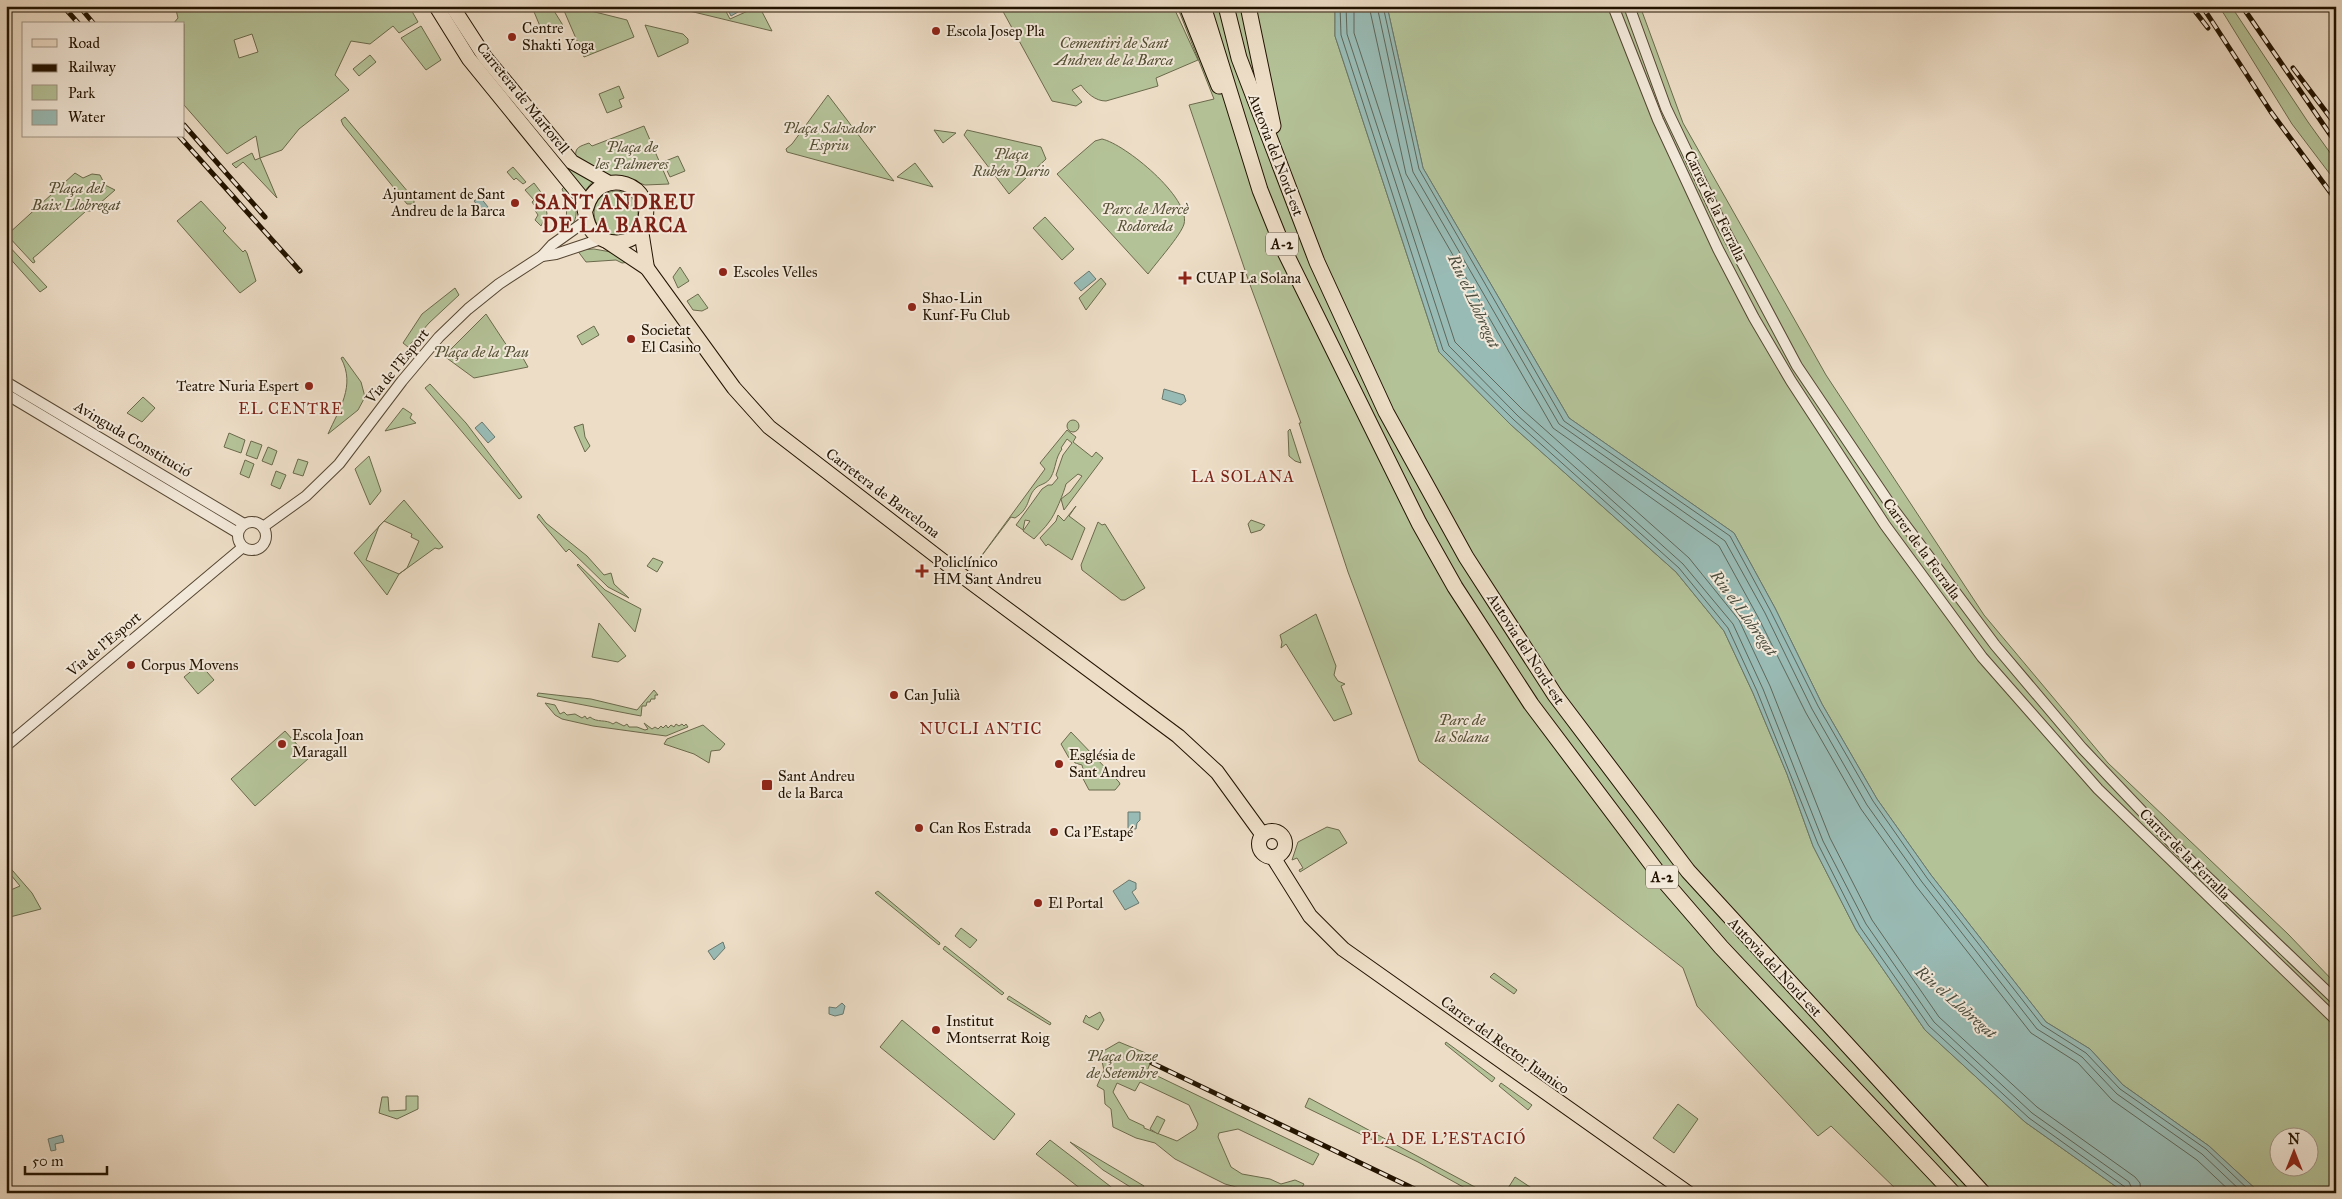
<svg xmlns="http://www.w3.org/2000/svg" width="2342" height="1199" font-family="'IM FELL Great Primer',serif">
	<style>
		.green { fill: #b4c298; stroke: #6b6a4c; fill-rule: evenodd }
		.water { fill: #99bbb5; stroke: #69786d }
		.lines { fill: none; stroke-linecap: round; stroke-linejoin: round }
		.shore { stroke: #5e675a; stroke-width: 1 }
		.minor-casing { stroke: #554632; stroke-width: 12 }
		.major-casing { stroke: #221300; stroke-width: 16 }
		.highway-casing { stroke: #221300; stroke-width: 17 }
		.minor { stroke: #f3e9da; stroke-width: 10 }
		.major { stroke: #edddc6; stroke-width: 14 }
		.highway { stroke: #edddc6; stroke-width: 15 }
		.rail-casing { stroke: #221300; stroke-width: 5 }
		.rail { stroke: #f3e9da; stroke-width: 3; stroke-dasharray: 9; stroke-linecap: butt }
		.poi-dot { fill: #8f2418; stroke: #f3e9da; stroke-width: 2 }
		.labels { text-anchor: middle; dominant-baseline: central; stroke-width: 4; stroke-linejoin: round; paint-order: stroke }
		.shield { fill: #f3e9da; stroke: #615341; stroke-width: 1 }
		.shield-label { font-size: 14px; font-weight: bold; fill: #221300 }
		.poi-label { font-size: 15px; fill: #221300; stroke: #f3e9da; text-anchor: start }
		.park-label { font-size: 15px; font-style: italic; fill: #555035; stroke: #f3e9da }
		.street-label { font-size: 15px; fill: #221300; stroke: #f3e9da }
		.water-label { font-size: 16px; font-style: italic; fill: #4c4e3f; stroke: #f3e9da }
		.neighbourhood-label { font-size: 16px; letter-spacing: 1px; fill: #7a1f14; stroke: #f3e9da }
		.district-label { font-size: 20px; font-weight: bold; letter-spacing: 1px; fill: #7a1f14; stroke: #f3e9da }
	</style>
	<rect width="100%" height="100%" fill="#edddc6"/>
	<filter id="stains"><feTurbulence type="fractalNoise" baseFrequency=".004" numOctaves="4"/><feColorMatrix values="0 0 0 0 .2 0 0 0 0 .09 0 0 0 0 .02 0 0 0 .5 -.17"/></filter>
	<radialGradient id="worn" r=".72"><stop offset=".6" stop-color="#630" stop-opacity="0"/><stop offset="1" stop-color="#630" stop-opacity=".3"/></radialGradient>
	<!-- green -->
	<g class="green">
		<path d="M175,6h234l9,16 -19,11 -6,-7 -23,18 -19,-3 -16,34 14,15 -50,39 -17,21 -22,8 17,40 -34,-36 -7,6 -4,-4 20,-11 3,7 5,-2 -4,-22 -29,18 -43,-49v-81h-11l5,-6zM252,34l6,18 -19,6 -5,-18z"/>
		<polygon points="535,6 551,6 564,27 551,32 549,28 542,31 532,7"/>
		<polygon points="562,6 571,6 627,20 634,37 584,57"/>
		<polygon points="723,6 730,19 759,6 772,31 673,7"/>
		<path d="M1000,6h173l25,54 -42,18 2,8 -52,15c-11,0 -19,-8 -25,-16l-9,5 10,12 -6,4 -24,-5z"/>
		<polygon points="1177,6 1335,6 1335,36 1439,352 1510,424 1676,572 1724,631 1753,693 1787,774 1813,846 1856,930 1925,1030 2025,1122 2125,1193 1900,1193 1831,1126 1818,1136 1697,1006 1683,968 1419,761 1348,572 1299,423 1301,423 1249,282 1189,105 1214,99"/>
		<path d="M1387,6h253l43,117 143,252 158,240 124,148 180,171 48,50v209h-76l-51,-47 -86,-61 -33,-36 -44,-27 -115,-147 -54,-76 -55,-95 -47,-96 -41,-75 -165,-115 -146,-250zM2280,1136h30v30h-30z"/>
		<polygon points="2219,6 2231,6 2308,122 2336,161 2336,182 2292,124"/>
		<polygon points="645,25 683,34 688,39 688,43 658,57"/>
		<polygon points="421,26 441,60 426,70 401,38"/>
		<polygon points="370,55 376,62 359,76 353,69"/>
		<polygon points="619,86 624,98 619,100 622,107 607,113 599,94"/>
		<polygon points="828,95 889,175 894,181 787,152 786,149 792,144"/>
		<polygon points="345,117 414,199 414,204 407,204 343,125 341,120"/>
		<path d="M644,126l25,58 -24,1 -22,-8 -16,-2 -31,-18c-2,-10 5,-11 13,-14l3,3z"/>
		<polygon points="934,130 956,133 943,143"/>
		<polygon points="967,130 1041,147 1046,159 1009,194 964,135"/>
		<path d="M1102,139c23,5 89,59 82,85 -3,11 -28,39 -36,50l-91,-100 38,-33z"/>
		<polygon points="556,149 593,181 584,192 553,152"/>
		<polygon points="678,156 685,171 670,177 663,162"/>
		<polygon points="915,163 933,187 897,177"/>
		<polygon points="513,167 526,182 523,184 516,178 514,180 507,172"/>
		<polygon points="75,173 83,178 92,174 100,175 105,185 115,190 91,211 86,211 38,254 33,258 35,262 33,263 7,235"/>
		<polygon points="534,183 543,195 534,205 532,202 534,200 525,190"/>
		<path d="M565,186c11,16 17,29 3,45 -5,-9 3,-25 -6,-42z"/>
		<circle cx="616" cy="213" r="22"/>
		<polygon points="201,201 226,228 223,231 243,252 245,250 247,253 256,281 240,293 177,221"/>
		<polygon points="545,201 547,214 541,226 535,220 538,215 534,209"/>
		<polygon points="1045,217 1074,249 1062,260 1033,228"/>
		<polygon points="6,243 47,287 40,292 6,254"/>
		<polygon points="594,249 611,252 630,262 622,263 616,260 586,262 577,250"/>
		<polygon points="680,267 689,281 678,288 673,277"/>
		<polygon points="1101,278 1106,284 1086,310 1079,298"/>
		<polygon points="455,288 459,295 429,323 408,347 403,343 422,314"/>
		<polygon points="698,294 708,308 702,311 693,310 687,301"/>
		<polygon points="486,314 513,355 519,351 528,367 474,378 444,356"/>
		<polygon points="594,326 599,335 582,345 577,336"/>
		<path d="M343,357l18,25 4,15 -7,13 -30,24c11,-25 28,-48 13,-76z"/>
		<polygon points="430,384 466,423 522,497 519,499 425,388"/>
		<polygon points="143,397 155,408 142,422 127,413"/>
		<polygon points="403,408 412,414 410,418 416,423 385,431"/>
		<circle cx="1073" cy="426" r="6"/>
		<polygon points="583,424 585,437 590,446 585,452 574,427"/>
		<polygon points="1290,429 1301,463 1295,461 1289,456 1288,431"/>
		<path d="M1067,430l9,7 -3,5 19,15 4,-5 7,6 -39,52 -3,-11 9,-7 12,-16 -4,-2 -12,10c-2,8 -11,31 -17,38 -4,6 -10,11 -15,17l-11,-8 7,-10 -5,-1 -2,10 -7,-5 26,-36 6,-4h4l6,-7 -2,-3 7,-20 9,-12 -5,-4 -6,9 1,1c-7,9 -6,19 -11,28 -4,7 -10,7 -14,10 -11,9 -5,20 -22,31l-4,-1 -37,49 71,-97 -5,-6z"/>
		<polygon points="229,433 245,440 241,453 224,447"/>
		<polygon points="251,441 262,445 257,459 246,455"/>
		<polygon points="268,447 277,451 272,465 262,461"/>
		<polygon points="369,456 381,491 370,505 355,469"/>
		<polygon points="298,459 308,462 303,476 293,473"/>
		<polygon points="245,460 254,464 249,478 240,474"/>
		<polygon points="276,471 286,475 280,489 271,485"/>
		<path d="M404,500l39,47 -4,2 -4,-1 -36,26 -12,21 -33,-42zM384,521l28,13 -1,3 8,4 -12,27 -8,6 -33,-14 13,-34z"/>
		<polygon points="1076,506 1069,516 1085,528 1072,560 1048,544 1046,546 1040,538 1056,521 1058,515 1064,521"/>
		<polygon points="539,514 546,523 587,556 604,575 611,573 614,584 629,598 608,587 569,549 566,552 537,517"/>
		<polygon points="1251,520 1265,525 1261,530 1251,533 1248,524"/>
		<polygon points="1098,522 1102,525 1105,524 1145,588 1125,600 1121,600 1082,570 1081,565"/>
		<polygon points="653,558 663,562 657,572 647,566"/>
		<polygon points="578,564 605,590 641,609 635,632 577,565"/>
		<polygon points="1316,614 1336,666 1334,675 1338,681 1345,684 1341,686 1352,714 1334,721 1286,644 1281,648 1282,642 1280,635"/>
		<polygon points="599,623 626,656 618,662 592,657"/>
		<polygon points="200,664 214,680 198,694 184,677"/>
		<polygon points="654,690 658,695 655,695 655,699 651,699 650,702 647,702 646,706 642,706 641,716 537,696 538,693 591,699 637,710"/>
		<path d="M545,703l10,2 5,9 4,-2 3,3 8,-1 7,4 3,-2 2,3 3,-2c7,6 16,2 23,7l3,-2 8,4 3,-2 2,3h8l8,3 3,-1 -4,-6 8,6 3,-2 3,2 3,-3 2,2 3,-3 2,3 3,-3 3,2 2,-3 3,2 3,-2 2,2 2,-2 2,3 -22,9 -73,-10 -31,-7 -7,-4z"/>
		<polygon points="703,725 725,744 720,750 711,751 709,763 694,754 664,744 667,739"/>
		<polygon points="285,731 309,758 255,806 231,779"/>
		<polygon points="1071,732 1119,782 1120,784 1115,790 1089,790 1080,773 1083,769 1082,765 1075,763 1072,756 1069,758 1061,744"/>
		<polygon points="1327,827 1339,830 1347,843 1300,872 1299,870 1303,868 1297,858 1292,860 1298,842"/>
		<polygon points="6,863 32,893 41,909 6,918 6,892 20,886 6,869"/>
		<polygon points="878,891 940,943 939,945 875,893"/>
		<polygon points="961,928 977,940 970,948 955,936"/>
		<polygon points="945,946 1004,993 1002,995 943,949"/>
		<polygon points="1494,973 1517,990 1514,994 1490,977"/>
		<polygon points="1009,996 1051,1023 1050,1025 1007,999"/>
		<polygon points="1100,1012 1104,1020 1098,1030 1083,1022 1086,1015 1089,1018"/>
		<polygon points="902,1020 1015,1114 994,1140 880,1047"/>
		<path d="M1119,1042l34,14 -6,15 172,83 -6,11 -75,-36 -19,4 -1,4 13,30 11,7 28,5 11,5 14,-4 9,4 -4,7 -9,-4 -12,6h-13l-19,-3 -22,-6 -50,-25 -20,-16 -19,-5 -23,-11 -2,-18 -6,-5 -1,-14 -7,-4 7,-16 -4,-17zM1140,1082l49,23 9,19 -2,5 -19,12 -33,-13v-2l-15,-7 -16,-27 4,-9 18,8z"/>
		<polygon points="1446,1042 1495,1078 1492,1082 1445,1044"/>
		<polygon points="1501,1083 1532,1105 1528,1110 1499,1086"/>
		<polygon points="406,1096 418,1096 418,1109 397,1119 379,1113 382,1097 388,1097 389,1111 406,1110"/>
		<polygon points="1309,1098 1486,1193 1474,1193 1418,1162 1305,1107"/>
		<polygon points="1678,1104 1698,1119 1674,1153 1653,1138"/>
		<polygon points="1157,1116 1165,1120 1158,1134 1150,1129"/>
		<polygon points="1050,1140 1119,1193 1086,1193 1036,1154"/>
		<polygon points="1070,1142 1144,1186 1140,1193 1103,1170"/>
		<polygon points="1515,1177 1536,1191 1538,1193 1505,1193"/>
	</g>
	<!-- water -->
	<g class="water">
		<polygon points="726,6 744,6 745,8 731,16"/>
		<polygon points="1335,6 1387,6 1423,168 1569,418 1734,533 1775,608 1822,704 1877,799 1931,875 2046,1022 2090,1049 2123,1085 2209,1146 2260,1193 2125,1193 2025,1122 1925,1030 1856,930 1813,846 1787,774 1753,693 1724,631 1676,572 1510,424 1439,352 1335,36"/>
		<polygon points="480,197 488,207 487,211 482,211 474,201"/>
		<polygon points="1089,271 1096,279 1081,291 1074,283"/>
		<polygon points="1164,389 1184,395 1186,401 1181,405 1162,399"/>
		<polygon points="482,422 495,437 488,443 475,428"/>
		<polygon points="1128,812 1140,812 1140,820 1137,823 1136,829 1128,828"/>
		<polygon points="1129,880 1136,883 1136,889 1132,892 1139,903 1125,910 1113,891"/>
		<polygon points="723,942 725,948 714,960 708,951"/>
		<polygon points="842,1003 845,1006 843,1014 835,1016 829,1014 829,1007 836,1008"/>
		<polygon points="62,1135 64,1142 55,1144 56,1150 51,1151 48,1139"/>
	</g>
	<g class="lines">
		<!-- shore -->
		<g class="shore">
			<polyline points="1340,6 1341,35 1443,350 1514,420 1679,568 1728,628 1757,691 1818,844 1860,927 1929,1026 2029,1118 2125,1187 2128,1193"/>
			<polyline points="1346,6 1347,34 1449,346 1518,416 1683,564 1733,624 1763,689 1823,841 1866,924 1934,1022 2032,1113 2129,1182 2134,1193"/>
			<polyline points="1354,6 1354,33 1455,342 1523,410 1689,558 1739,620 1770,686 1830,838 1872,920 1939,1017 2037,1107 2135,1177 2140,1183 2141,1193"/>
			<polyline points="1369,6 1406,174 1553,428 1719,546 1758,617 1806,713 1861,809 1916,886 2031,1033 2078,1063 2112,1100 2197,1160 2232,1193"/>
			<polyline points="1377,6 1413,172 1559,424 1725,541 1765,613 1812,709 1867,805 1922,882 2037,1029 2082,1057 2117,1094 2202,1154 2243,1193"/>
			<polyline points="1383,6 1419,169 1564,421 1730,536 1770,610 1818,706 1873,801 1927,878 2042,1025 2086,1053 2120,1089 2206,1149 2252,1193"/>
		</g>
		<!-- minor casing -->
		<g class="minor-casing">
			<g id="minor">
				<polyline points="1613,6 1658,120 1718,249 1754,318 1791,381 1885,525 1982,657 2098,789 2336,1020"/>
				<polyline points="1629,6 1666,108 1722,225 1797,366 1894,510 1995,645 2082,748 2173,844 2336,1000"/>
				<polyline points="542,256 556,254 601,239"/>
				<polyline points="6,382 244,524"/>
				<polyline points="6,394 238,533"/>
				<circle cx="252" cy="536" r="14"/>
				<polyline points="263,527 306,496 339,464 402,381 439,337 468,309 499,284 542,256 552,245 587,220"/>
				<polyline points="6,746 243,547"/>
			</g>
		</g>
		<!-- major casing -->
		<g class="major-casing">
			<g id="major">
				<path d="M436,6l33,53 113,139c3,10 3,21 8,30 11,19 43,20 53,-2 18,-42 -45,-64 -57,-17"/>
				<polyline points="452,6 485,57 572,162 609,183"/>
				<polyline points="641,230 647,268"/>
				<polyline points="608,242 647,268 734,388 769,427 965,578 1178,736 1217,772 1262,834"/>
				<circle cx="1272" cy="844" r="13"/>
				<polyline points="1273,857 1310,916 1343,949 1688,1193"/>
			</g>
		</g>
		<!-- highway casing -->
		<g class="highway-casing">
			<g id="highway">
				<polyline points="1187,6 1219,86"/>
				<polyline points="1203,6 1260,190 1285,252 1419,523 1455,587 1531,704 1665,882 1721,947 1953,1193"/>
				<polyline points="1226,6 1239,58 1317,262 1386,412 1466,557 1555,695 1688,871 1983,1193"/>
				<polyline points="1248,6 1273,126"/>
			</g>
		</g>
		<!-- minor -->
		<use href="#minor" class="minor"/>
		<!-- major -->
		<use href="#major" class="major"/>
		<!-- highway -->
		<use href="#highway" class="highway"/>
		<!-- rail casing -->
		<g class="rail-casing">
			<g id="rail">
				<polyline points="63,6 79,24"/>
				<polyline points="79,6 94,24"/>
				<polyline points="2191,6 2208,28"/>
				<polyline points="2202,6 2271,112 2336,200"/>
				<polyline points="2242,6 2336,143"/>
				<polyline points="2293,68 2336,125"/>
				<polyline points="184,125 265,217"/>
				<polyline points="179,136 300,271"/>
				<polyline points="1152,1063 1423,1193"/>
			</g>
		</g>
		<!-- rail -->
		<use href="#rail" class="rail"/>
	</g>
	<!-- markers -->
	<g class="poi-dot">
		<circle cx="936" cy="31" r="5"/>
		<circle cx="512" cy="37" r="5"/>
		<circle cx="515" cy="203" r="5"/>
		<circle cx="723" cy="272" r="5"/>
		<path d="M1182.5 270.5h5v5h5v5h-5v5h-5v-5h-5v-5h5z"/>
		<circle cx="912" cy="307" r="5"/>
		<circle cx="631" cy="339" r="5"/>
		<circle cx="309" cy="386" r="5"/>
		<path d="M919.5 563.5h5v5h5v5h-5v5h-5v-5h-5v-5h5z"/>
		<circle cx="131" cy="665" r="5"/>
		<circle cx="894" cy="695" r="5"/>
		<circle cx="282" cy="744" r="5"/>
		<circle cx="1059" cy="764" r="5"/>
		<rect x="761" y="779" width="12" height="12" rx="2.5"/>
		<circle cx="919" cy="828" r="5"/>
		<circle cx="1054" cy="832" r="5"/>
		<circle cx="1038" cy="903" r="5"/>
		<circle cx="936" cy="1030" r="5"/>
	</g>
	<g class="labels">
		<!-- shield labels -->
		<g class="shield">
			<rect x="1266" y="232.5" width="32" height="23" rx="4"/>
			<rect x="1646" y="865.5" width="32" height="23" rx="4"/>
		</g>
		<g class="shield-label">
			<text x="1282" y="244">A-2</text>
			<text x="1662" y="877">A-2</text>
		</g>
		<!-- poi labels -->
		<g class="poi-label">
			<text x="522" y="28">Centre<tspan x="522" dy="17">Shakti Yoga</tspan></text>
			<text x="946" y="31">Escola Josep Pla</text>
			<text x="505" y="194" text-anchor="end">Ajuntament de Sant<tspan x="505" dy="17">Andreu de la Barca</tspan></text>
			<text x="733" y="272">Escoles Velles</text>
			<text x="1196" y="278">CUAP La Solana</text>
			<text x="922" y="298">Shao-Lin<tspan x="922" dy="17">Kunf-Fu Club</tspan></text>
			<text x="641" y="330">Societat<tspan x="641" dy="17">El Casino</tspan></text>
			<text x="299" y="386" text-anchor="end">Teatre Nuria Espert</text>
			<text x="933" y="562">Policlínico<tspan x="933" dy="17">HM Sant Andreu</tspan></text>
			<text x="141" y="665">Corpus Movens</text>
			<text x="904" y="695">Can Julià</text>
			<text x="292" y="735">Escola Joan<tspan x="292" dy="17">Maragall</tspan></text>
			<text x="1069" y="755">Església de<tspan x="1069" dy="17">Sant Andreu</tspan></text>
			<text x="778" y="776">Sant Andreu<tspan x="778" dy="17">de la Barca</tspan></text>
			<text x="929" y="828">Can Ros Estrada</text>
			<text x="1064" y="832">Ca l'Estapé</text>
			<text x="1048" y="903">El Portal</text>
			<text x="946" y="1021">Institut<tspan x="946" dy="17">Montserrat Roig</tspan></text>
		</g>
		<!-- park labels -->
		<g class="park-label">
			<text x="1114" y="43">Cementiri de Sant<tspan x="1114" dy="17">Andreu de la Barca</tspan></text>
			<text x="829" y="128">Plaça Salvador<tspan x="829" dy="17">Espriu</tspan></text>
			<text x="632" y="147">Plaça de<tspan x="632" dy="17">les Palmeres</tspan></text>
			<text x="1011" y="154">Plaça<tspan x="1011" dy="17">Rubén Dario</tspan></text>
			<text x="76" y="188">Plaça del<tspan x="76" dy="17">Baix Llobregat</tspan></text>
			<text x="1145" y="209">Parc de Mercè<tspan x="1145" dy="17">Rodoreda</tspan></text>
			<text x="481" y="352">Plaça de la Pau</text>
			<text x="1462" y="720">Parc de<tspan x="1462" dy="17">la Solana</tspan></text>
			<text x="1122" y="1056">Plaça Onze<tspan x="1122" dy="17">de Setembre</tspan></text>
		</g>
		<!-- street labels -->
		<g class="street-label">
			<text transform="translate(523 98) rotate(51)">Carretera de Martorell</text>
			<text transform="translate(1276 155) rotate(69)">Autovia del Nord-est</text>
			<text transform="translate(1715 206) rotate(64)">Carrer de la Ferralla</text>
			<text transform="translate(397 366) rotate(-51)">Via de l'Esport</text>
			<text transform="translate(133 439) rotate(31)">Avinguda Constitució</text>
			<text transform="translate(883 493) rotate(37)">Carretera de Barcelona</text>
			<text transform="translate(1922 549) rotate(54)">Carrer de la Ferralla</text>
			<text transform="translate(104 644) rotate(-40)">Via de l'Esport</text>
			<text transform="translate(1526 649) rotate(57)">Autovia del Nord-est</text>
			<text transform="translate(2185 854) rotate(45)">Carrer de la Ferralla</text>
			<text transform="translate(1775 967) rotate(47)">Autovia del Nord-est</text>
			<text transform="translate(1505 1045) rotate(36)">Carrer del Rector Juanico</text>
		</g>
		<!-- water labels -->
		<g class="water-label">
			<text transform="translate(1474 301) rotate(65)">Riu el Llobregat</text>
			<text transform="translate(1744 613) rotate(54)">Riu el Llobregat</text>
			<text transform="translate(1956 1002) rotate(41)">Riu el Llobregat</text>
		</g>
		<!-- neighbourhood labels -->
		<g class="neighbourhood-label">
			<text x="291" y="408">EL CENTRE</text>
			<text x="1243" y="476">LA SOLANA</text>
			<text x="981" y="728">NUCLI ANTIC</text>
			<text x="1444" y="1138">PLA DE L'ESTACIÓ</text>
		</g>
		<!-- district labels -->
		<g class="district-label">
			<text x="615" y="202">SANT ANDREU<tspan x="615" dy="23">DE LA BARCA</tspan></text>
		</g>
	</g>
	<!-- margin -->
	<rect width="2342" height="1199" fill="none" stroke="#edddc6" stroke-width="25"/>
	<rect x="8" y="8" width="2327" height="1184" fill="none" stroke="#221300" stroke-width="2.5"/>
	<rect x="12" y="12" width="2317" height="1174" fill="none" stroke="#221300"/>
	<!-- legend -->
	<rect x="22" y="22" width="162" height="115" fill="#f3e9da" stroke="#9f9383"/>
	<rect x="32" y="39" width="25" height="8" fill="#edddc6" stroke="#9f9383"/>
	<text x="68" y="48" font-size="15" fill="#221300">Road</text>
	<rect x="32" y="64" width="25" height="8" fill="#221300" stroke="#9f9383"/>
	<text x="68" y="72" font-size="15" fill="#221300">Railway</text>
	<rect x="32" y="85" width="25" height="15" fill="#b4c298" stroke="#9f9383"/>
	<text x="68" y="98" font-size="15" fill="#221300">Park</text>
	<rect x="32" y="110" width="25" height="15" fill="#99bbb5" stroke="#9f9383"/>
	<text x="68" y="122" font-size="15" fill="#221300">Water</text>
	<!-- north arrow -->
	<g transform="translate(2294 1152)"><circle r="24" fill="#f3e9da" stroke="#9f9383"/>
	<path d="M0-4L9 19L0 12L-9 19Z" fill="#8f2418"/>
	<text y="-8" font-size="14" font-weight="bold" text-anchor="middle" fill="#221300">N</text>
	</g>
	<!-- scale -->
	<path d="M25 1166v8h82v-8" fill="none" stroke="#221300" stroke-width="2.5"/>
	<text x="32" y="1166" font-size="15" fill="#221300" stroke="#f3e9da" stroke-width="4" paint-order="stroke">50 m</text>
	<rect width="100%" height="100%" filter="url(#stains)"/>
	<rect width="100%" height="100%" fill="url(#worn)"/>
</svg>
